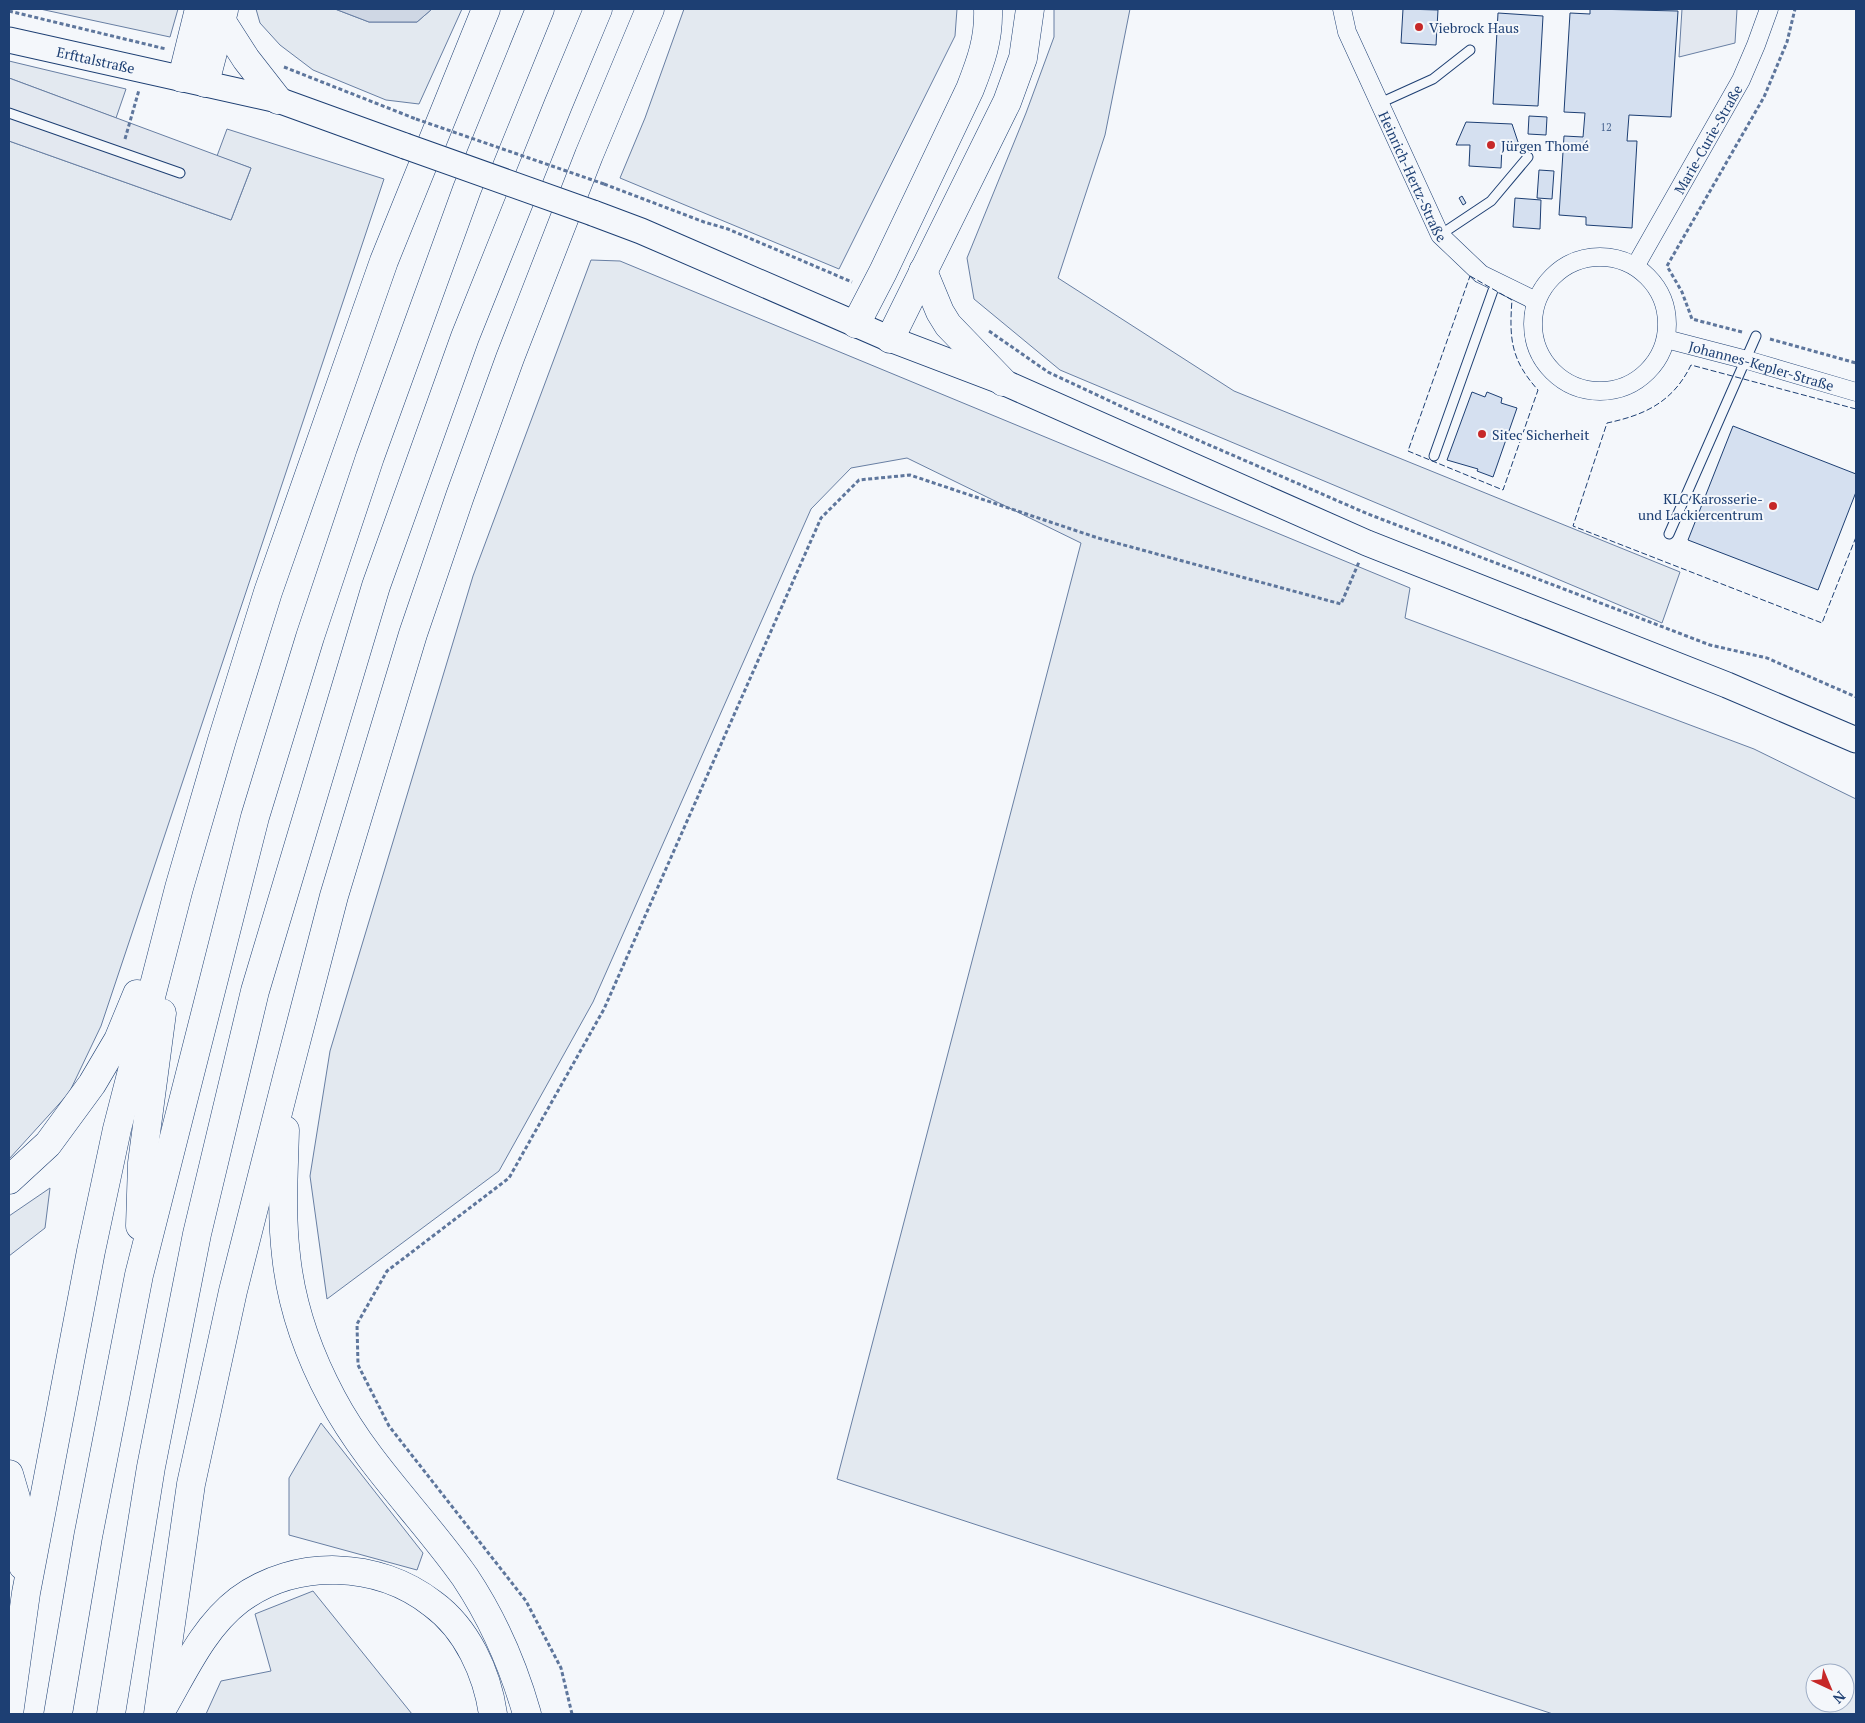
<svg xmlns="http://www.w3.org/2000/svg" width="1865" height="1723" font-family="'PT Serif',serif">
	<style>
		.green { fill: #e3e9f0; stroke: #687fa3; fill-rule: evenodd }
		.parking { fill: #e3e8f0; stroke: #687fa3 }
		.water { fill: #cfd7e4; stroke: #687fa3 }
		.building { fill: #d5e0f0; stroke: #1d3f73 }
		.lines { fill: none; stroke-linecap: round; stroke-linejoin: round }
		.service-casing { stroke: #1d3f73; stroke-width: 11 }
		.minor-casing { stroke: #1d3f73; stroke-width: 19 }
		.secondary-casing { stroke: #1d3f73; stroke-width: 27 }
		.motorway-casing { stroke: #1d3f73; stroke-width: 29 }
		.path { stroke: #5e769c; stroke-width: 3; stroke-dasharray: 4 2.5; stroke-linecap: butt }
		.service { stroke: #f4f7fb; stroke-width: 9 }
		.minor { stroke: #f4f7fb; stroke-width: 18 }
		.secondary { stroke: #f4f7fb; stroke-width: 25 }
		.motorway { stroke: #f4f7fb; stroke-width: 28 }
		.secondary-bridge-casing { stroke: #1d3f73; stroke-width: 27; stroke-linecap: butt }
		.path-bridge { stroke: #5e769c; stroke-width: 3; stroke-dasharray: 4 2.5; stroke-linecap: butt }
		.secondary-bridge { stroke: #f4f7fb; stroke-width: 25 }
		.fence { stroke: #1d3f73; stroke-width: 1; stroke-dasharray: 6 2.5; stroke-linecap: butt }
		.poi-dot { fill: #c62828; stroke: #f4f7fb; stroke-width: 2 }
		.labels { text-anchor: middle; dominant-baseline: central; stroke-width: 4; stroke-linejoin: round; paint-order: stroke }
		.number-label { font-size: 11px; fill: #4b6792 }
		.poi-label { font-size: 14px; fill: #1d3f73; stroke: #f4f7fb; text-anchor: start }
		.street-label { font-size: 14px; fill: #1d3f73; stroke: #f4f7fb }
	</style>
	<rect width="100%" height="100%" fill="#f4f7fb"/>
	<!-- green -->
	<g class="green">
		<polygon points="40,9 178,9 170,37"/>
		<polygon points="256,9 335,9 369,22 417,22 432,9 462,9 419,104 386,100 313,70 280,45 260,23"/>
		<polygon points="684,9 957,9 955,36 839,269 620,178 645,118"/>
		<polygon points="1054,9 1130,9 1105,135 1058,278 1234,391 1680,572 1662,623 1060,370 974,299 967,258 1026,113 1054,37"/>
		<polygon points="9,61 126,89 116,118 9,78"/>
		<polygon points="227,129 384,179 101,1026 69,1093 9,1159 9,141 231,220 251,168 217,156"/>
		<path d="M591,260l29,1 790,327 -5,30 349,131 102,50v915h-303l-716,-235 244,-936 -174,-85 -56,10 -40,41 -218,493 -94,169 -172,128 -17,-123 20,-125 143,-475zM1815,1673h30v30h-30z"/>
		<polygon points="50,1188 45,1228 9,1256 9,1216"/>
		<polygon points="321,1423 423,1553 417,1570 289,1535 289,1478"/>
		<polygon points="313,1591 412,1714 206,1714 221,1681 271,1671 255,1614"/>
	</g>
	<!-- parking -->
	<g class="parking">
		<polygon points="1682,9 1737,9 1735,43 1679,57"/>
		<polygon points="9,78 251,168 231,220 9,141"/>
	</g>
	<!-- water -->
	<polygon class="water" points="335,9 432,9 417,22 369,22"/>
	<!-- building -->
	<g class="building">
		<polygon points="1403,9 1438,10 1436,45 1401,43"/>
		<polygon points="1590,9 1678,11 1671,117 1629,115 1627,141 1637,141 1632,228 1586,225 1586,217 1559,215 1564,136 1583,137 1585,113 1564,112 1570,13 1590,14"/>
		<polygon points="1498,13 1543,16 1538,106 1493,104"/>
		<polygon points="1529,116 1547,117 1546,135 1528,134"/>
		<polygon points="1466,122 1512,124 1520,148 1502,147 1501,168 1469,166 1470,145 1456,145"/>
		<polygon points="1539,170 1554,171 1552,199 1537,198"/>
		<polygon points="1462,196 1466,203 1463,205 1459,198"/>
		<polygon points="1515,198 1541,200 1540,229 1513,227"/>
		<polygon points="1472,392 1485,397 1487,392 1502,398 1501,403 1517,408 1493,477 1477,471 1478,469 1447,460"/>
		<polygon points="1733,426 1856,474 1856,492 1818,590 1688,540"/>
	</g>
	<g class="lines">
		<!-- service casing -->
		<g class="service-casing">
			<g id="service">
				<polyline points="1380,103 1433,79 1470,50"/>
				<polyline points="9,113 180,173"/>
				<polyline points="1440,235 1491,201 1528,157"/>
				<polyline points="1434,456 1496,282"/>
				<polyline points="1669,534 1756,336"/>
			</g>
		</g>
		<!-- minor casing -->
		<g class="minor-casing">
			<g id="minor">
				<path id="s1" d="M1342,9l5,23 93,203 41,39 55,27"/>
				<circle cx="1600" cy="324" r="67"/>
				<path id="s2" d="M1636,265l105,-185 15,-35 13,-36"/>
				<path id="s3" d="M1666,339l81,21 109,32"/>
			</g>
		</g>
		<!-- secondary casing -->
		<g class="secondary-casing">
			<g id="secondary">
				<path id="s4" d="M9,40l269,60 127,46"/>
				<polyline points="593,213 641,231 890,339 1003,382 1367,543 1727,685 1856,740"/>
			</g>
		</g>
		<!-- motorway casing -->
		<g class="motorway-casing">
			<g id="motorway">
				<polyline points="221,20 246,59 278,100"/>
				<polyline points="182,78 199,9"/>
				<polyline points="205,83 224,10"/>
				<polyline points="923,271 940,312 948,325 1003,382"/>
				<path d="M856,324l27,-52 87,-183c11,-28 19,-50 18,-80"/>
				<polyline points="890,339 1007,102 1023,58 1030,9"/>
				<path d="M285,1130c-1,41 -4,83 1,125 5,49 23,100 46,143 35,66 90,118 133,179 28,42 48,88 62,137"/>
				<polyline points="9,1180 48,1144 92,1084 118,1040 137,994"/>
				<polyline points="140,1226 142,1163 162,1013"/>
				<polyline points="9,1474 16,1498 23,1566"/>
				<path d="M165,1704c21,-37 40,-78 74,-104 57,-42 139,-39 194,4 34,25 54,69 60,110"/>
				<polyline points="9,1714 26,1593 91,1251 117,1129 179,888 222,740 268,592 384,261 486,9"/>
				<polyline points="58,1714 88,1537 139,1275 255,817 310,637 370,457 467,189 540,9"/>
				<polyline points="111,1714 151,1467 197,1234 255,991 376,586 465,337 558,105 598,9"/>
				<polyline points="158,1714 191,1484 233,1291 288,1073 334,896 413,634 460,496 510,358 589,155 650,9"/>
			</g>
		</g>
		<!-- path -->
		<g class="path">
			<polyline points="9,11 166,49"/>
			<polyline points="284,67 416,119"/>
			<polyline points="125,139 139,90"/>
			<polyline points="604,184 704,222 728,229 852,282"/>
			<polyline points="989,331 1048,372 1131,411 1368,514 1710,645 1767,658 1856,697"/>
			<polyline points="1742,332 1692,319 1682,292 1667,266 1764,97 1787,42 1795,9"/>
			<polyline points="1770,339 1856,363"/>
			<polyline points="572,1714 561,1668 526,1601 389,1426 358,1365 357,1324 387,1271 509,1178 604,1009 821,518 859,480 910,475 1098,538 1341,604 1359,562"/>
		</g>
		<!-- service -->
		<use href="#service" class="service"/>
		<!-- minor -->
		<use href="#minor" class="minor"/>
		<!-- secondary -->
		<use href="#secondary" class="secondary"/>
		<!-- motorway -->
		<use href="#motorway" class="motorway"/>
		<!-- secondary-bridge casing -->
		<g class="secondary-bridge-casing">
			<polyline id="secondary-bridge" points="405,146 593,213"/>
		</g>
		<!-- path-bridge -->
		<polyline class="path-bridge" points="416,119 604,184"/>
		<!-- secondary-bridge -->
		<use href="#secondary-bridge" class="secondary-bridge"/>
		<!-- fence -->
		<g class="fence">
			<path d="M1470,276l42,24c-3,39 -1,60 26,90l-35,100 -95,-39z"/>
			<path d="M1856,409l-165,-44c-18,37 -46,50 -84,58l-34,103 249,97 34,-86"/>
		</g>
	</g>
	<!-- markers -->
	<g class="poi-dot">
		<circle cx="1419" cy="27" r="5"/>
		<circle cx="1491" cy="145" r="5"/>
		<circle cx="1482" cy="434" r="5"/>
		<circle cx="1773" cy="506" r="5"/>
	</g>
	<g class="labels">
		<!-- number labels -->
		<g class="number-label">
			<text x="1606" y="127">12</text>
		</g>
		<!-- poi labels -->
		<g class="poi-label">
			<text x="1429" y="27">Viebrock Haus</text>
			<text x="1501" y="145">Jürgen Thomé</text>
			<text x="1492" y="434">Sitec Sicherheit</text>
			<text x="1763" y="498" text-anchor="end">KLC Karosserie-<tspan x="1763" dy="16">und Lackiercentrum</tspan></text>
		</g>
		<!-- street labels -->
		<g class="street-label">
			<text stroke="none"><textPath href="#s4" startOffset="89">Erfttalstraße</textPath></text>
			<text stroke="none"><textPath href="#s2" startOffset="145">Marie-Curie-Straße</textPath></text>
			<text stroke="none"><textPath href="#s1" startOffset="182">Heinrich-Hertz-Straße</textPath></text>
			<text stroke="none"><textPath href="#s3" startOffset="99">Johannes-Kepler-Straße</textPath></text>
		</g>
	</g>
	<!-- border -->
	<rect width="1865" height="1723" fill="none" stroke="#1d3f73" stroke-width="20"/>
	<!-- north arrow -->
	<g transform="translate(1830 1688) rotate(136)"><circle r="24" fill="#f4f7fb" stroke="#9eadc5"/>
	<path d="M0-4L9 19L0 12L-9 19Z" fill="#c62828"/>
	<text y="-8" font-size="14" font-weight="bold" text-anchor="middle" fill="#1d3f73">N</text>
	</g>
</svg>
